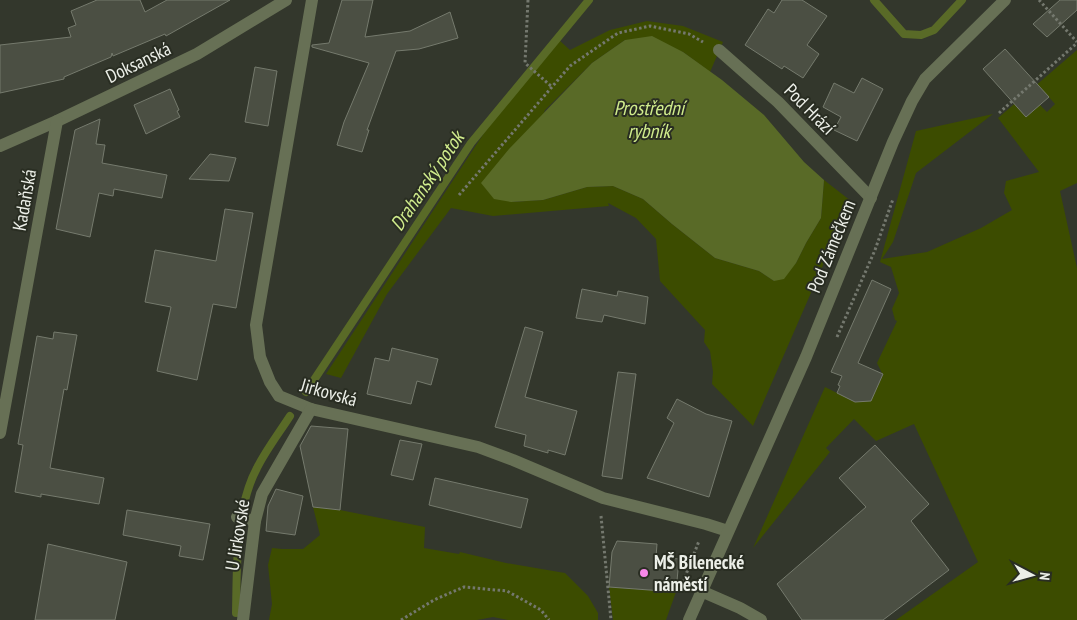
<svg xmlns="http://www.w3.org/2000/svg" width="1077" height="620" font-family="'PT Sans Narrow',sans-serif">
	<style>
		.green { fill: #3c4c00; fill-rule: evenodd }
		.water { fill: #596a27 }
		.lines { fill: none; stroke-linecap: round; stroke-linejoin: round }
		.stream { stroke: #596a27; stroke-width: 8 }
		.building { fill: #4b4f43; stroke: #757a6d }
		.path { stroke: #74786e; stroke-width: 3; stroke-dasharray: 2.5 2.5; stroke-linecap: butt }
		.minor { stroke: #677055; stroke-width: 12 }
		.poi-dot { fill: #f888e9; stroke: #292d22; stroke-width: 2 }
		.labels { text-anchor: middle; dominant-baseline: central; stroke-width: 4; stroke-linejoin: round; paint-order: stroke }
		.street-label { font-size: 19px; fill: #ecefe8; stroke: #292d22 }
		.poi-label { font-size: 19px; font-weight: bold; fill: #ecefe8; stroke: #292d22; text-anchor: start }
		.water-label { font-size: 20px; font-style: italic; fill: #d0ec8c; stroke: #292d22 }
	</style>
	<rect width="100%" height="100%" fill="#33372c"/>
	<!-- green -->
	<g class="green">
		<polygon points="647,21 683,26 723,42 710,72 683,52 625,40 592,63 545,110 511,202 543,200 587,187 613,186 643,199 672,224 715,258 759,271 774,281 796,263 806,243 821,218 824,180 851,201 753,426 712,384 713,372 710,351 704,342 705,330 660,281 656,239 636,218 608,203 609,206 493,216 451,208 387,294 341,378 326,374 486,130 559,40 570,50 610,30"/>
		<path d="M1077,50v133l-17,8 17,77v352h-181l82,-58 -64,-138 -38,17 -22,-22 -28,29 4,4 -77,96 72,-161 30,15 16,-2 12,-25 -6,-12 20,-42 -2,-1 -3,-11 7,-16 -8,-26 -11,-5 36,-131 77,-17 -77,59 -23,69 -11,17 45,-7 54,-24 31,-18 -8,-17 2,-12 33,-9 -41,-54zM1038,85l17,19 -8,8 -7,-7 -14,12z"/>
		<polygon points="313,507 340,510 425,527 424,548 459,554 460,552 506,563 565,573 588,596 598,613 598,620 508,620 493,617 477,620 269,620 272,604 268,565 272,548 282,549 303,549 320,535"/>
		<polygon points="609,587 676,592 666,620 613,620"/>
	</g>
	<!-- water -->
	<polygon class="water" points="652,36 683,52 722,80 764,115 804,162 824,180 821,218 806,243 796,263 784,279 774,281 759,271 715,258 672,224 643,199 613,186 587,187 543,200 511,202 494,199 481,183 509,149 592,63 625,40"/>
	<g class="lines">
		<!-- stream -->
		<g class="stream">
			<polyline points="874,0 904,34 921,35 934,30 962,0"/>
			<polyline points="306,392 471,143 589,0"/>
			<path d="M236,613c1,-45 -1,-104 21,-145 9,-18 22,-35 33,-52"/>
		</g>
	</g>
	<!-- building -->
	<g class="building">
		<polygon points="97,0 140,0 145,12 167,0 230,0 166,36 165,34 113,56 112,53 111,57 64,77 64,79 0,93 0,45 71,37 68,28 76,25 71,11"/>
		<polygon points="342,0 373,0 365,37 410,31 450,12 458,38 419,49 396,51 367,130 369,130 362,152 337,145 344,122 369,63 312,47 312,45 329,43"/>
		<polygon points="782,0 802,0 827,16 807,45 819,54 803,78 784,66 782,69 745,45 768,9 774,13"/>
		<polygon points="1060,0 1077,0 1077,10 1047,37 1033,24"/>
		<polygon points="1005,49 1049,97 1026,117 983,69"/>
		<polygon points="255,67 277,71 268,126 245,122"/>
		<polygon points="862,78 883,89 857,141 834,130 841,117 823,107 834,83 854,93"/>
		<polygon points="170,89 179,110 177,111 180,117 146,134 134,105"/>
		<polygon points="100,119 96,144 105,145 102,163 167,175 162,198 114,189 113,196 99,193 90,237 56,229 75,130"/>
		<polygon points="210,154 236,158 229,181 189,179"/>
		<polygon points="225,209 253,213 236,308 213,304 197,380 157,371 171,307 145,302 155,250 216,261"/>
		<polygon points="872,280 891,289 858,363 883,374 871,401 855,402 837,393 840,386 838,385 842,376 831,372"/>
		<polygon points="582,289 617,296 618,291 648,297 645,324 604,315 602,322 576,318"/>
		<polygon points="525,327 543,332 525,397 577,411 565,455 548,450 548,453 524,446 526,435 495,427"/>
		<polygon points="54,332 77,335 67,390 64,389 50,468 104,478 99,504 41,494 41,497 15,492 23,445 18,444 37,336 53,339"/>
		<polygon points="392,348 438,359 431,385 417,381 411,404 367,394 375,358 389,361"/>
		<polygon points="618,372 636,374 622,479 602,476"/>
		<polygon points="677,399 706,414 732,421 709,497 647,478 674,423 667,418"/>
		<polygon points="311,426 348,429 340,510 313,507 300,446"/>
		<polygon points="400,440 422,444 413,480 391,475"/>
		<polygon points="875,445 929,504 911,521 949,570 883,620 802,620 777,584 866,507 839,478"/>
		<polygon points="435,478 528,499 521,528 429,505"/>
		<polygon points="276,489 303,496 295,535 266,531 268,506"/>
		<polygon points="127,510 210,524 203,560 179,556 181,546 123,535"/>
		<polygon points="617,541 657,544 656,557 679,559 676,592 609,587 612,552"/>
		<polygon points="48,544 127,562 115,620 35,620"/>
	</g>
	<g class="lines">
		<!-- path -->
		<g class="path">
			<polyline points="528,0 525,63 552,87"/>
			<polyline points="1039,0 1077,42"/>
			<polyline points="999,113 1077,43"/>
			<polyline points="459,195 570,66 618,33 650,26 689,34 703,42"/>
			<polyline points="837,337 875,250 893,199"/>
			<polyline points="601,516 611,620"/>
			<polyline points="683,582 699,541"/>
			<polyline points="401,620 434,600 464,587 507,591 541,610 549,620"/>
		</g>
		<!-- minor -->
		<g class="minor">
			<polyline points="312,0 256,325 260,357 270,382 279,396 311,409 478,447 513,460 603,498 706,524 728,531"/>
			<polyline points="719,50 778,102 871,198"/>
			<polyline points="0,146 57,121 197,54 286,0"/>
			<polyline points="0,433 57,121"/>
			<polyline points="237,517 255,521"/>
			<polyline points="701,591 740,608 761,620"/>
			<polyline points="243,620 255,521 262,494 311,409"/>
			<polyline points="689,620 806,357 893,142 912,101 925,79 1005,0"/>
		</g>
	</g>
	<!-- markers -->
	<circle class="poi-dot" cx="644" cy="573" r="5"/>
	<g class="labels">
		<!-- street labels -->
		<g class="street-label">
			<text transform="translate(138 62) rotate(-26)">Doksanská</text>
			<text transform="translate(810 109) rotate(45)">Pod Hrází</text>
			<text transform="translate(24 200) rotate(-80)">Kadaňská</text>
			<text transform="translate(831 246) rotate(-68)">Pod Zámečkem</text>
			<text transform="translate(329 392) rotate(16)">Jirkovská</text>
			<text transform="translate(237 535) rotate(-81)">U Jirkovské</text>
		</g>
		<!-- poi labels -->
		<g class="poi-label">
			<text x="654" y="562">MŠ Bílenecké<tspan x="654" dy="22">náměstí</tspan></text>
		</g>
		<!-- water labels -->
		<g class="water-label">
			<text x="649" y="108">Prostřední<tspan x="649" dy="23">rybník</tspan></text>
			<text transform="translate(427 181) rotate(-56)">Drahanský potok</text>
		</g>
	</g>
	<!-- north arrow -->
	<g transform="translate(1032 575) rotate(96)" stroke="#292d22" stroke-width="4" paint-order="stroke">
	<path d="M0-4L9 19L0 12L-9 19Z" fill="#ecefe8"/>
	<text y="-8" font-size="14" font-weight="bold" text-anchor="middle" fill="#ecefe8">N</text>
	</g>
</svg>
